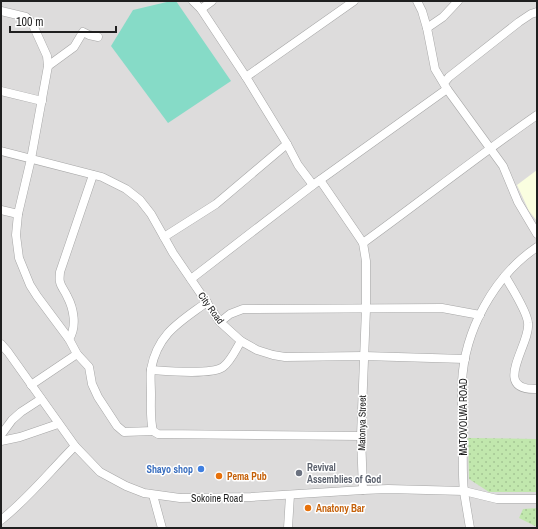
<svg xmlns="http://www.w3.org/2000/svg" width="538" height="529" font-family="'Archivo Narrow',sans-serif">
	<style>
		.residential { fill: #dddcdc }
		.education { fill: #fafee0 }
		.grass { fill: url(#grass-dots) }
		.pitch { fill: #86dbc7 }
		.lines { fill: none; stroke-linecap: round; stroke-linejoin: round }
		.minor-casing { stroke: #a6a6a6; stroke-width: 9 }
		.minor { stroke: #fff; stroke-width: 8 }
		.shop-dot { fill: #3f7fe0; stroke: #fff; stroke-width: 1.5 }
		.worship-dot { fill: #6b7280; stroke: #fff; stroke-width: 1.5 }
		.food-dot { fill: #e8710a; stroke: #fff; stroke-width: 1.5 }
		.labels { text-anchor: middle; dominant-baseline: central; stroke-width: 3; stroke-linejoin: round; paint-order: stroke }
		.street-label { font-size: 10px; fill: #1f1f1f; stroke: #fff }
		.worship-label { font-size: 10px; font-weight: bold; fill: #5b616d; stroke: #fff; text-anchor: start }
		.shop-label { font-size: 10px; font-weight: bold; fill: #366cbe; stroke: #fff; text-anchor: end }
		.food-label { font-size: 10px; font-weight: bold; fill: #c56008; stroke: #fff; text-anchor: start }
	</style>
	<defs>
		<pattern id="grass-dots" width="8" height="8" patternUnits="userSpaceOnUse"><rect width="8" height="8" fill="#c1e7ad"/><path d="M2 2h.1M6 6h.1" fill="none" stroke="#a5c694" stroke-width="1.8" stroke-linecap="round"/></pattern>
	</defs>
	<rect width="100%" height="100%" fill="#efede5"/>
	<!-- residential -->
	<rect class="residential" x="1" y="1" width="536" height="527"/>
	<!-- education -->
	<polygon class="education" points="537,170 537,221 529,211 517,185"/>
	<!-- grass -->
	<g class="grass">
		<polygon points="468,438 537,439 537,492 489,492 469,479"/>
		<polygon points="537,508 537,527 519,518 523,509"/>
	</g>
	<!-- pitch -->
	<polygon class="pitch" points="171,1 176,1 231,81 168,123 111,46 133,10"/>
	<g class="lines">
		<!-- minor casing -->
		<g class="minor-casing">
			<g id="minor">
				<polyline points="193,1 201,9 246,77 287,144 298,165 313,185"/>
				<polyline points="417,1 422,11 427,28 435,69 447,89 503,166 518,202 537,234"/>
				<polyline points="201,9 212,1"/>
				<polyline points="1,11 26,17 32,23 47,56 48,66 31,159 18,214 16,235 19,258 30,285 37,296 69,339 77,354 89,367 92,384 98,397 117,426 124,432 153,431"/>
				<polyline points="427,28 443,17 458,1"/>
				<polyline points="48,66 74,47 83,32 89,35 98,37"/>
				<polyline points="246,77 354,1"/>
				<polyline points="444,83 449,77 519,22 531,14 537,12"/>
				<polyline points="1,91 42,101"/>
				<polyline points="1,151 102,177 126,189 140,200 151,214 173,253 220,322 241,341 257,350 273,355 285,357 364,356 465,359"/>
				<polyline points="320,180 357,234 363,243 366,261 366,309 361,436 363,490"/>
				<polyline points="1,210 18,214"/>
				<polyline points="164,237 216,204 287,144"/>
				<path d="M363,243c58,-42 115,-87 174,-128"/>
				<path d="M505,276c6,11 22,35 23,47 3,21 -38,68 9,66"/>
				<polyline points="191,279 313,185 447,89"/>
				<path d="M207,302c-27,20 -49,31 -56,67 -1,8 0,17 0,25 0,13 -1,25 2,37l5,3 203,2"/>
				<polyline points="220,322 230,314 243,309 442,308 480,315"/>
				<path d="M69,339c8,-12 5,-30 -2,-43 -2,-5 -6,-9 -7,-14 -1,-3 0,-7 0,-10l33,-97"/>
				<polyline points="1,344 8,352 75,446 100,472 126,486 144,493 180,498 251,497 363,490 388,489 464,491 497,499 537,499"/>
				<path d="M151,370c15,1 61,5 72,-3 8,-6 13,-18 18,-26"/>
				<polyline points="31,385 77,354"/>
				<polyline points="1,435 12,420 21,412 41,399"/>
				<polyline points="1,441 20,437 58,424"/>
				<polyline points="153,495 162,528"/>
				<path d="M1,520c28,-22 49,-49 74,-74"/>
				<polyline points="288,528 290,495"/>
				<path d="M470,528c-2,-12 -4,-24 -6,-36 -2,-19 -1,-39 -1,-58 0,-17 -2,-34 -1,-51 2,-52 32,-107 75,-136"/>
			</g>
		</g>
		<!-- minor -->
		<use href="#minor" class="minor"/>
	</g>
	<!-- markers -->
	<circle class="shop-dot" cx="201" cy="469" r="4"/>
	<circle class="worship-dot" cx="299" cy="473" r="4"/>
	<g class="food-dot">
		<circle cx="219" cy="476" r="4"/>
		<circle cx="308" cy="508" r="4"/>
	</g>
	<g class="labels">
		<!-- street labels -->
		<g class="street-label">
			<text transform="translate(211 308) rotate(54)">City Road</text>
			<text transform="translate(463 417) rotate(-90)">MATOVOLWA ROAD</text>
			<text transform="translate(362 423) rotate(-89)">Matonya Street</text>
			<text x="217" y="498">Sokoine Road</text>
		</g>
		<!-- worship labels -->
		<g class="worship-label">
			<text x="307" y="467">Revival<tspan x="307" dy="12">Assemblies of God</tspan></text>
		</g>
		<!-- shop labels -->
		<g class="shop-label">
			<text x="193" y="469">Shayo shop</text>
		</g>
		<!-- food labels -->
		<g class="food-label">
			<text x="227" y="476">Pema Pub</text>
			<text x="316" y="508">Anatony Bar</text>
		</g>
	</g>
	<!-- border -->
	<rect width="538" height="529" fill="none" stroke="#1f1f1f" stroke-width="4"/>
	<!-- scale -->
	<path d="M10 26v6h106v-6" fill="none" stroke="#1f1f1f" stroke-width="2"/>
	<text x="16" y="26" font-size="12" fill="#1f1f1f" stroke="#ffffff" stroke-width="3" paint-order="stroke">100 m</text>
</svg>
